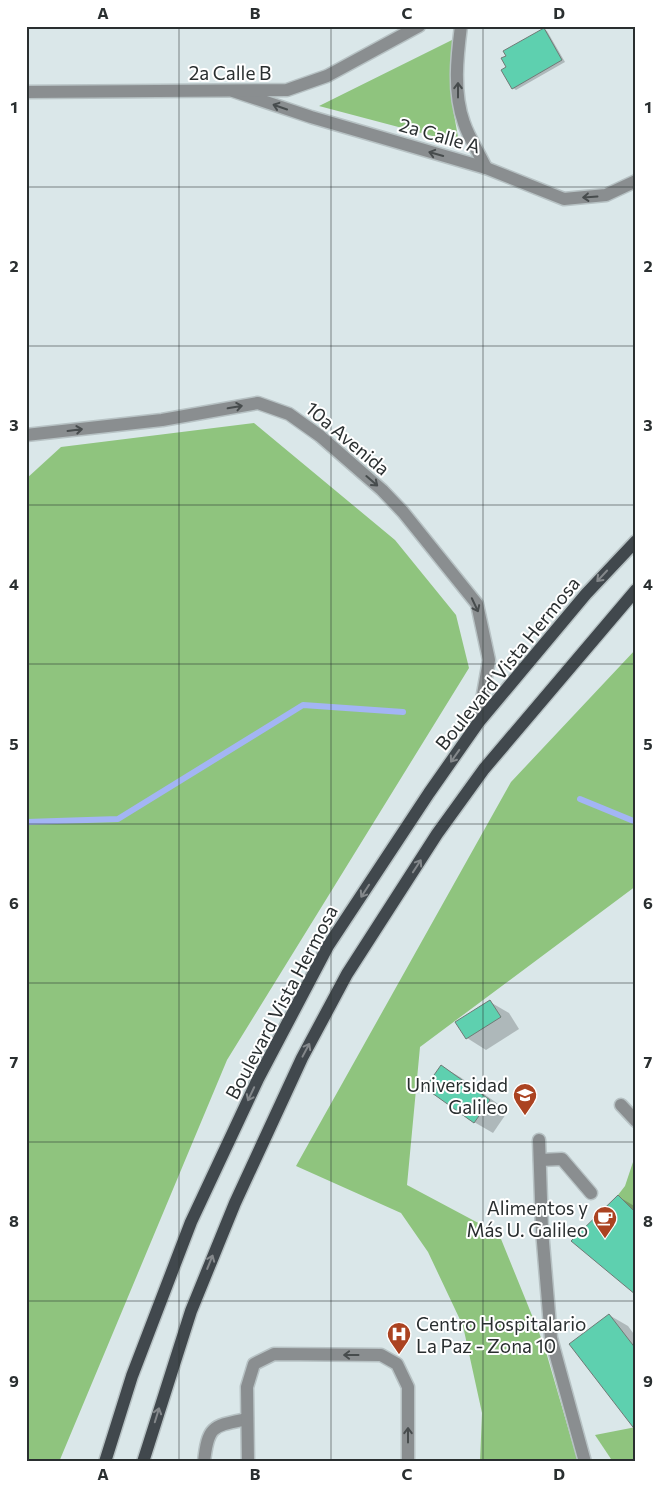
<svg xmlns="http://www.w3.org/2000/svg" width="662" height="1488" font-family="Commissioner,sans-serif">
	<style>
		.green { fill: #8fc47e }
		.shadow { fill: #0003 }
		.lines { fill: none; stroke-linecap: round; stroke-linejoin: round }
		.stream { stroke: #a3b5f4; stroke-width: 6 }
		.building { fill: #5ed0af; stroke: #707a76 }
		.minor-casing { stroke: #b7c2c4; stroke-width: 15 }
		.major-casing { stroke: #b7c2c4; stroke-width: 15 }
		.minor { stroke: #8a8e90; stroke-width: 12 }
		.major { stroke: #41484d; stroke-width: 12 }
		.oneway { stroke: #474c4d }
		.oneway2 { stroke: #84888b }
		.grid { fill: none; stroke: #2a2f30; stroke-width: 1; stroke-opacity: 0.55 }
		.labels { text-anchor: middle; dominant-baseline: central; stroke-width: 4; stroke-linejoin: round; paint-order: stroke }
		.street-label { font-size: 19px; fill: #2a2f30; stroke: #fff }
		.poi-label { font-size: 19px; fill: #2a2f30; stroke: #fff; text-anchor: end }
		.neatline { fill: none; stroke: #2a2f30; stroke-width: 2 }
		.grid-label { font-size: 16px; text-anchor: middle; font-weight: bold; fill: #2a2f30 }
	</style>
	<rect width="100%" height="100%" fill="#dae7e9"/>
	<!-- green -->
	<g class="green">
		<polygon points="452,40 451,97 459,143 319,106"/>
		<polygon points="254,423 395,540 456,615 469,668 227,1060 59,1462 26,1462 26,479 61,447"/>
		<polygon points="636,649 636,886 420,1047 407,1185 499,1234 544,1345 578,1462 480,1462 482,1413 463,1326 428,1252 401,1213 296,1166 511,782"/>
		<polygon points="636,1153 636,1213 618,1195 625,1186"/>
		<polygon points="636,1427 636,1462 613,1462 595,1435"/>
	</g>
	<!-- shadow -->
	<g class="shadow">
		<polygon points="544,29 547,31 565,62 516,90 513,88 507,67"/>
		<polygon points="490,1002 509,1013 519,1029 486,1050 467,1038 457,1023"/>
		<polygon points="441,1066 460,1077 508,1111 493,1133 474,1122"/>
		<polygon points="619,1197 636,1207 636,1293"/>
		<polygon points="609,1315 628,1326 636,1337 636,1424"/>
	</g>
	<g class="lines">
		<!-- stream -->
		<g class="stream">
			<polyline points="580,799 636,822"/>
			<polyline points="26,822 118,819 303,705 403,712"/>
		</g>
	</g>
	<!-- building -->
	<g class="building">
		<polygon points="544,28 562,60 512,89 501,70 506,67 501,58 506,56 503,51"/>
		<polygon points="490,1000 501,1017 466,1039 455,1022"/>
		<polygon points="441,1065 490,1100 474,1123 425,1088"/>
		<polygon points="618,1195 636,1213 636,1295 571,1241"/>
		<polygon points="609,1314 636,1349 636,1431 569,1344"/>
	</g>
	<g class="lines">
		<!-- minor casing -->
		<g class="minor-casing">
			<g id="minor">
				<path d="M461,26c-4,31 -8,67 3,97 5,15 15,30 22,45"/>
				<polyline points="233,91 311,117 486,168 564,199 606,195 636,181"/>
				<polyline points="26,92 287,90 327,76 419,26"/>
				<polyline points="26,435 162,420 258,403 289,414 320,436 382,490 403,512 477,604 489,660 478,723"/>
				<polyline points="621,1105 636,1121"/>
				<polyline points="539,1140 542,1230 551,1338 585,1462"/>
				<polyline points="540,1160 562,1159 591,1193"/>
				<path d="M204,1462c4,-37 9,-36 43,-43"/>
				<polyline points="248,1462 247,1387 254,1364 274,1354 381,1355 397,1364 408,1387 408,1462"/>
			</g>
		</g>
		<!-- major casing -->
		<g class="major-casing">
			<g id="major">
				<polyline points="105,1462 132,1376 191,1222 258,1079 328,946 429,793 478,723 586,594 636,541"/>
				<polyline points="143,1462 191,1311 235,1203 302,1058 347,974 437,834 484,769 636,590"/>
			</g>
		</g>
		<!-- minor -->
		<use href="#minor" class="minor"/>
		<!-- major -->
		<use href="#major" class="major"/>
	</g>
	<!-- one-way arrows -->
	<defs><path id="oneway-shaft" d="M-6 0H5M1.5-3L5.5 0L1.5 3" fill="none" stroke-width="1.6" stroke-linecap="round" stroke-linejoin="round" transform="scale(1.25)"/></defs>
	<g class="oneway">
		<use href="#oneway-shaft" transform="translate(458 90) rotate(-90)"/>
		<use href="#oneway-shaft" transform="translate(280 107) rotate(-161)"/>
		<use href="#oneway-shaft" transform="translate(436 154) rotate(-164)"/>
		<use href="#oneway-shaft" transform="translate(590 197) rotate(176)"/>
		<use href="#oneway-shaft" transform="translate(235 407) rotate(-10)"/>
		<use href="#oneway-shaft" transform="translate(75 430) rotate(-7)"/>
		<use href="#oneway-shaft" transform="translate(372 481) rotate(41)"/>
		<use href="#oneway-shaft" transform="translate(475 605) rotate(65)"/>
		<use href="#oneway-shaft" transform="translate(351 1355) rotate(-180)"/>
		<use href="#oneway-shaft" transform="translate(408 1435) rotate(-90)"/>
	</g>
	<g class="oneway2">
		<use href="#oneway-shaft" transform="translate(602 576) rotate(133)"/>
		<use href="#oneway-shaft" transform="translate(455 756) rotate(125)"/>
		<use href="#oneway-shaft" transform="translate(417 866) rotate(-57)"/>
		<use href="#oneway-shaft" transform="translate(365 891) rotate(123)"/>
		<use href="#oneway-shaft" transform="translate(306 1050) rotate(-62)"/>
		<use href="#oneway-shaft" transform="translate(251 1094) rotate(115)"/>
		<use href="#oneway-shaft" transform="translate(210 1262) rotate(-68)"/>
		<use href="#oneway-shaft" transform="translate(157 1415) rotate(-73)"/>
	</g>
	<!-- grid -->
	<path class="grid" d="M179,26v1436M331,26v1436M483,26v1436M26,187h610M26,346h610M26,505h610M26,664h610M26,824h610M26,983h610M26,1142h610M26,1301h610"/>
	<!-- icons -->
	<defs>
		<g id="university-pin" transform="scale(1.25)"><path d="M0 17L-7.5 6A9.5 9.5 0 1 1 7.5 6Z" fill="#ab4321" stroke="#fff"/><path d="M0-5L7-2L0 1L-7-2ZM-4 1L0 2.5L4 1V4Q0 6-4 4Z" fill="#fff"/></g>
		<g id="cafe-pin" transform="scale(1.25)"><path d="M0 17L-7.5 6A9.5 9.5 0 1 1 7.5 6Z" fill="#ab4321" stroke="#fff"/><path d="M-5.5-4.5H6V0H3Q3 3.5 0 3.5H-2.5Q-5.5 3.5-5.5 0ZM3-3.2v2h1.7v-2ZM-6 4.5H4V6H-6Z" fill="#fff"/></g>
		<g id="hospital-pin" transform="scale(1.25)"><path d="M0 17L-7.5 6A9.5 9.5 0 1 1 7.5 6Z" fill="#ab4321" stroke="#fff"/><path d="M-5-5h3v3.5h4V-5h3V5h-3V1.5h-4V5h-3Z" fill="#fff"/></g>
	</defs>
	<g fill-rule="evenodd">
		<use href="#university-pin" x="525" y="1095"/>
		<use href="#cafe-pin" x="605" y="1218"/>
		<use href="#hospital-pin" x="399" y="1334"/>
	</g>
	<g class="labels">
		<!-- street labels -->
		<g class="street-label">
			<text x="230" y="72">2a Calle B</text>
			<text transform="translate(440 135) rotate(16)">2a Calle A</text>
			<text transform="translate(348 438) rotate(40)">10a Avenida</text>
			<text transform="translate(507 663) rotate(-51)">Boulevard Vista Hermosa</text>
			<text transform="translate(281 1002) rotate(-62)">Boulevard Vista Hermosa</text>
		</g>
		<!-- poi labels -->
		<g class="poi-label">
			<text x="508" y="1084">Universidad<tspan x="508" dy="22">Galileo</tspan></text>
			<text x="588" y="1207">Alimentos y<tspan x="588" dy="22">Más U. Galileo</tspan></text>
			<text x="416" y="1323" text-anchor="start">Centro Hospitalario<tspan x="416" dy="22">La Paz - Zona 10</tspan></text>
		</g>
	</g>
	<!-- border -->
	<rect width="662" height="1488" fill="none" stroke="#ffffff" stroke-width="55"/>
	<rect x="28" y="28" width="606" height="1432" class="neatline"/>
	<g class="grid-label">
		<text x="103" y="19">A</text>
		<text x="255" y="19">B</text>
		<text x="407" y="19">C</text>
		<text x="559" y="19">D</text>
		<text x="14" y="113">1</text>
		<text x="648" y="113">1</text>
		<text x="14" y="272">2</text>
		<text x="648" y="272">2</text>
		<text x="14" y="431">3</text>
		<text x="648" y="431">3</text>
		<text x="14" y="590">4</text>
		<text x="648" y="590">4</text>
		<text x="14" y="750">5</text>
		<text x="648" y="750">5</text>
		<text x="14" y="909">6</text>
		<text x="648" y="909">6</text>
		<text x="14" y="1068">7</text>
		<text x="648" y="1068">7</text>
		<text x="14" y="1227">8</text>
		<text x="648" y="1227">8</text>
		<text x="14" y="1387">9</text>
		<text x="648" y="1387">9</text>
		<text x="103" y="1480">A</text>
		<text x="255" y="1480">B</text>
		<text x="407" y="1480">C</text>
		<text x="559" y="1480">D</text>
	</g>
</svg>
